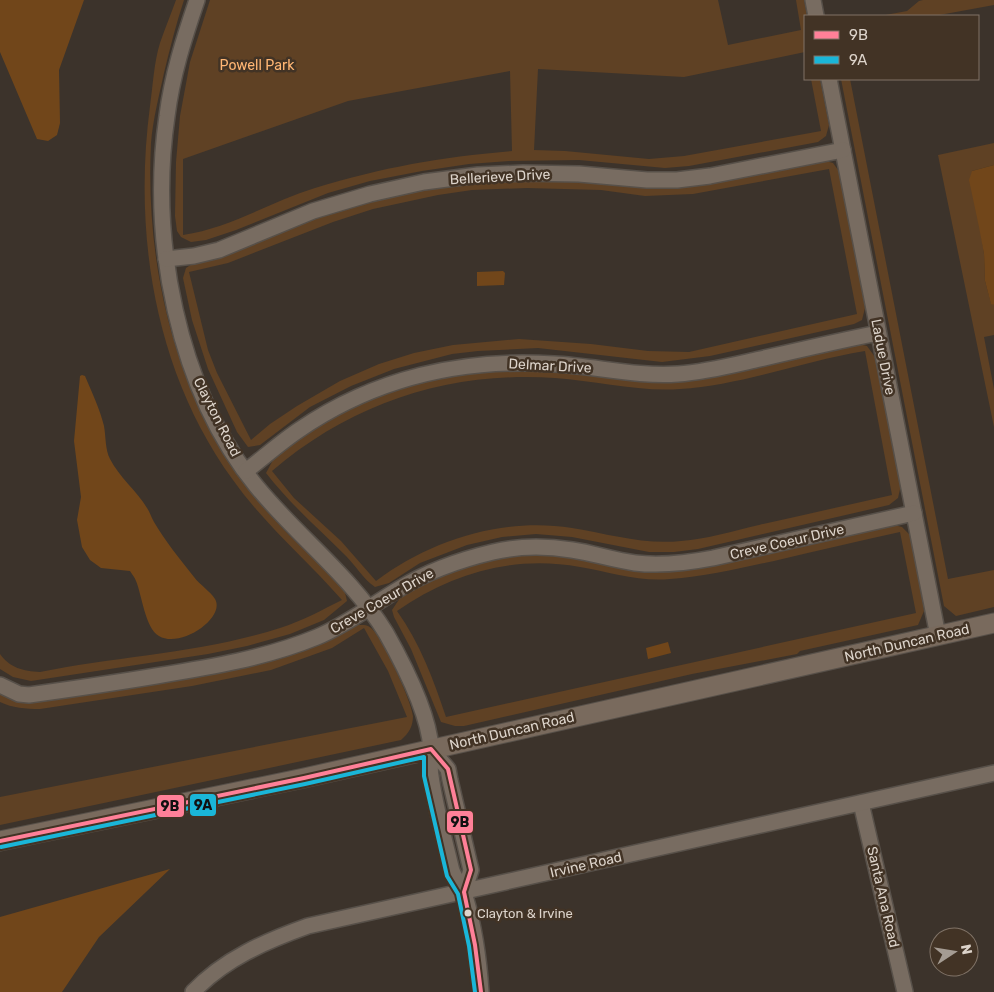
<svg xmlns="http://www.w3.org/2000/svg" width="994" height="992" font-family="Rubik,sans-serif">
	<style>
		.green { fill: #5f4124; fill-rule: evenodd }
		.water { fill: #71461a }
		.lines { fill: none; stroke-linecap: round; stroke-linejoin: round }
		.minor-casing { stroke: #575049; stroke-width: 18 }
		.major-casing { stroke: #575049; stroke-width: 21 }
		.minor { stroke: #786c61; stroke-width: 15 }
		.major { stroke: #796a5d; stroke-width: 19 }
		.bus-1-casing { stroke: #423325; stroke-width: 8 }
		.bus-2-casing { stroke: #423325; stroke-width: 8 }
		.bus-1 { stroke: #ff8098; stroke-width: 4 }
		.bus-2 { stroke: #1ab6d8; stroke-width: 4 }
		.bus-dot { fill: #ddd4cb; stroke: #423325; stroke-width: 2 }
		.labels { text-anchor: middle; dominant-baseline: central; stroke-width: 5; stroke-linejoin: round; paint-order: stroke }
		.bus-label { font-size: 13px; fill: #ddd4cb; stroke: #423325; text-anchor: start }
		.park-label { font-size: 14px; fill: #ffb674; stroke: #423325 }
		.street-label { font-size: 14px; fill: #ddd4cb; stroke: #423325 }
		.line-badge { stroke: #423325; stroke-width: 2 }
		.pale-badge-label { font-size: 14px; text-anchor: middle; font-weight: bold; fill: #111 }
	</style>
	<rect width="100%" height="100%" fill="#3c332b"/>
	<!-- green -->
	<g class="green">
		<path d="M176,0h8c-8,24 -14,48 -20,73 -5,23 -11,46 -13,70 -6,120 23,250 97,346 12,16 27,31 40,45 16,16 32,29 46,45 4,4 8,8 10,12 2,3 2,7 3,10l-23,19 -34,14 -43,12 -39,8 -177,27 -18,-4 -13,-8v-15c10,14 23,17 40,18 79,-16 162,-19 240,-44 22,-7 42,-18 62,-28 -36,-41 -77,-75 -109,-120 -78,-107 -100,-245 -83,-374 3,-21 4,-44 10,-63 5,-15 11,-29 16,-43z"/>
		<path d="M210,0h508l10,45 73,-15 -5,-30h8l3,16h-2v36l-121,25 -146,-8 -4,81 31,1 84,8 35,-3 137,-25 -10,-52h9l9,46 -3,11 -8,6 -129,24 -24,2 -86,-8 -70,1 -40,3 -47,7 -52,10 -42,12 -92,37 -30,10 -15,2 -10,-5 -4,-6 -2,-15 1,-54 4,-46 10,-54zM510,71l2,80c-70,6 -129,16 -197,37 -45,14 -85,40 -132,47v-76l165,-58z"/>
		<polygon points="923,0 994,0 994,5 934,16 880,16 907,11 919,1"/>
		<polygon points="841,79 850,79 948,579 994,570 994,607 956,616 944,606"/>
		<polygon points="994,143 994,165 972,171 984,254 985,281 991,303 994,305 994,335 984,337 994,389 994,427 938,155"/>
		<path d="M822,160l11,3 8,11 24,134 -3,12 -8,4 -144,32 -48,6 -124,-14 -60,3 -26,3 -58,15 -43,17 -41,21 -50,38 -12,2 -11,-15 -29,-63 -16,-49 -9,-42 3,-10 9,-6 53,-16 79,-32 65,-19 55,-10 31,-4 75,-2 68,4zM829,169l28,145 -168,38 -41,-1 -57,-7 -72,-5 -66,6 -39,8 -35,11 -39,17 -43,25 -27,18 -19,16 -34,-67 -9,-23 -19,-78 39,-9 105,-41 40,-13 65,-14 34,-5 55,-2 74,2 44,6 48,-2z"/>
		<path d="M859,344l8,2 8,11 26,128 -3,13 -9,7 -191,44 -24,3h-25l-77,-15 -36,-3 -34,3 -35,8 -47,18 -31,20 -14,4c-12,-8 -19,-21 -29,-31 -27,-27 -56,-52 -80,-83l7,-13 19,-16 46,-30 32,-16 63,-20 86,-10 141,12zM865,351l27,144c-44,10 -89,20 -133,30 -26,6 -52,14 -78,16 -37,4 -72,-7 -109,-13 -69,-11 -141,12 -196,53l-35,-40 -47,-43 -22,-27c81,-69 178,-100 283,-93 42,3 84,14 125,11 63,-4 123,-28 185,-38z"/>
		<path d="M894,525l8,2 9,9 12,68 1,7 -6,14 -118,26 -3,3 -105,20 -228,52h-9l-14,-4 -30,-73 -17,-32 -2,-7 8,-12 45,-26 49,-15 53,-5 90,17zM900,532l16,81 -470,104c-12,-36 -26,-74 -49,-106 55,-38 116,-56 183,-44 30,5 59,15 90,12 35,-2 70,-11 104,-18 42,-10 84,-20 126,-29z"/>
		<path d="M356,625c6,0 11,-1 15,3 11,8 41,74 42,88 0,10 -4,17 -12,24l-401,85v-28l407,-80 -19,-46 -24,-43 -32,20 -61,22 -79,16 -152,23c-15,0 -27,-1 -40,-7v-10l216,-19 67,-15 31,-12z"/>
	</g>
	<!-- water -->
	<g class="water">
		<polygon points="0,0 84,0 59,70 60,123 57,135 48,141 37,139 0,52"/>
		<polygon points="994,165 994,305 991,304 985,281 984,254 979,227 969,180 972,171"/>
		<polygon points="503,271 505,273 504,285 477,286 477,272"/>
		<path d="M82,375l3,1c7,17 15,33 19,50 2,11 1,23 6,33 9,18 27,32 37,49 3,4 4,9 7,14 11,19 26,37 40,55 6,8 16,14 21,22 11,19 -35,50 -56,37 -14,-8 -17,-41 -23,-55 -1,-3 -4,-7 -6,-10l-29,-3 -11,-8 -8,-13 -5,-27 4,-23 -7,-56 6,-65z"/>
		<polygon points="668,642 671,653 648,659 646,648"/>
		<polygon points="170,869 99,937 62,992 0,992 0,917"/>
	</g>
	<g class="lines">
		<!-- minor casing -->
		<g class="minor-casing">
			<g id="minor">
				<path d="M197,0c-13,38 -25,76 -30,116 -18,122 10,273 90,371 41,50 95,90 129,146 18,32 43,80 45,116 1,9 -2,18 0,27 4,30 13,61 20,91 2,11 11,18 14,29 9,30 14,64 16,96"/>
				<polyline points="813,0 816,16"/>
				<polyline points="829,79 938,636"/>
				<polyline points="166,259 194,256 219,250 313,211 370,194 424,182 478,175 523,173 579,174 647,180 677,180 710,176 843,150"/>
				<path d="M246,471c17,-13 35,-29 53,-41 76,-52 164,-72 255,-66 41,2 83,13 124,10 28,-2 55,-9 82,-15 39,-9 78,-18 118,-26"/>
				<path d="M0,685l19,9 10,1c43,-6 85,-12 127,-19 55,-9 110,-18 161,-39 29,-12 55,-32 82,-48 29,-18 60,-29 94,-37 25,-6 54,-6 79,-2 21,3 41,10 63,13 26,3 52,0 78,-5l201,-45"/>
				<polyline points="431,749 448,769 450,780 471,870 464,892"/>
				<polyline points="861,803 905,992"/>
				<path d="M193,992c31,-33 73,-51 115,-66l686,-153"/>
			</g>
		</g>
		<!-- major casing -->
		<g class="major-casing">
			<polyline id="major" points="0,841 304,778 994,623"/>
		</g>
		<!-- minor -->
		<use href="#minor" class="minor"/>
		<!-- major -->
		<use href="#major" class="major"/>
		<!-- bus-1 casing -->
		<g class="bus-1-casing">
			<polyline id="bus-1" points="0,841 304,778 431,749 448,769 471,870 464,892 475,945 481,992"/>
		</g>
		<!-- bus-2 casing -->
		<g class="bus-2-casing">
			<polyline id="bus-2" points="1,847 305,784 424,757 424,776 447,876 458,894 469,946 475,992"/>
		</g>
		<!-- bus-1 -->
		<use href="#bus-1" class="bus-1"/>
		<!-- bus-2 -->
		<use href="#bus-2" class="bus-2"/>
	</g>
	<!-- markers -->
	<circle class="bus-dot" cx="468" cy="913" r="4.5"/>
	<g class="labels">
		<!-- bus labels -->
		<g class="bus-label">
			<text x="477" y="913">Clayton &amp; Irvine</text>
		</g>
		<!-- park labels -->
		<g class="park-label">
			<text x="257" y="65">Powell Park</text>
		</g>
		<!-- street labels -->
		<g class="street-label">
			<text transform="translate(500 177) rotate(-3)">Bellerieve Drive</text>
			<text transform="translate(883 357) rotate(79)">Ladue Drive</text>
			<text transform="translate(550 366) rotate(3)">Delmar Drive</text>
			<text transform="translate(217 417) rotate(63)">Clayton Road</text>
			<text transform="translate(787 542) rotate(-13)">Creve Coeur Drive</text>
			<text transform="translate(382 601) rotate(-30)">Creve Coeur Drive</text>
			<text transform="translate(907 643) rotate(-13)">North Duncan Road</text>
			<text transform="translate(512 731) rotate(-13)">North Duncan Road</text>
			<text transform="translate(586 865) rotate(-13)">Irvine Road</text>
			<text transform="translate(883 897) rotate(77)">Santa Ana Road</text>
		</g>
	</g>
	<g class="line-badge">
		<rect x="189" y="793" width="28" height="24" rx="5" fill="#1ab6d8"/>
		<rect x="156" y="794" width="29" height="24" rx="5" fill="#ff8098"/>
		<rect x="446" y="810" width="28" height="24" rx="5" fill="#ff8098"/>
	</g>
	<g class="pale-badge-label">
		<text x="203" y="810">9A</text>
		<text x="170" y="811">9B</text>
		<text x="460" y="827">9B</text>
	</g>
	<!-- legend -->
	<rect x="804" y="15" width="175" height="65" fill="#423325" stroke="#807367"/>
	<rect x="814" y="31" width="25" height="8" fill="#ff8098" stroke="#807367"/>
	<text x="849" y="40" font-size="15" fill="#ddd4cb">9B</text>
	<rect x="814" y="56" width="25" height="8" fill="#1ab6d8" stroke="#807367"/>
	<text x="849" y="65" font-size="15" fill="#ddd4cb">9A</text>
	<!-- north arrow -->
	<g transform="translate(954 952) rotate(78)"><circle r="24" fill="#423325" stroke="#807367"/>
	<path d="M0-4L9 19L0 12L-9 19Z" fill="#a59c93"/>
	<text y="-8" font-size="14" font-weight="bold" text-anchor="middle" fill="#ddd4cb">N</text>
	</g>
</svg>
